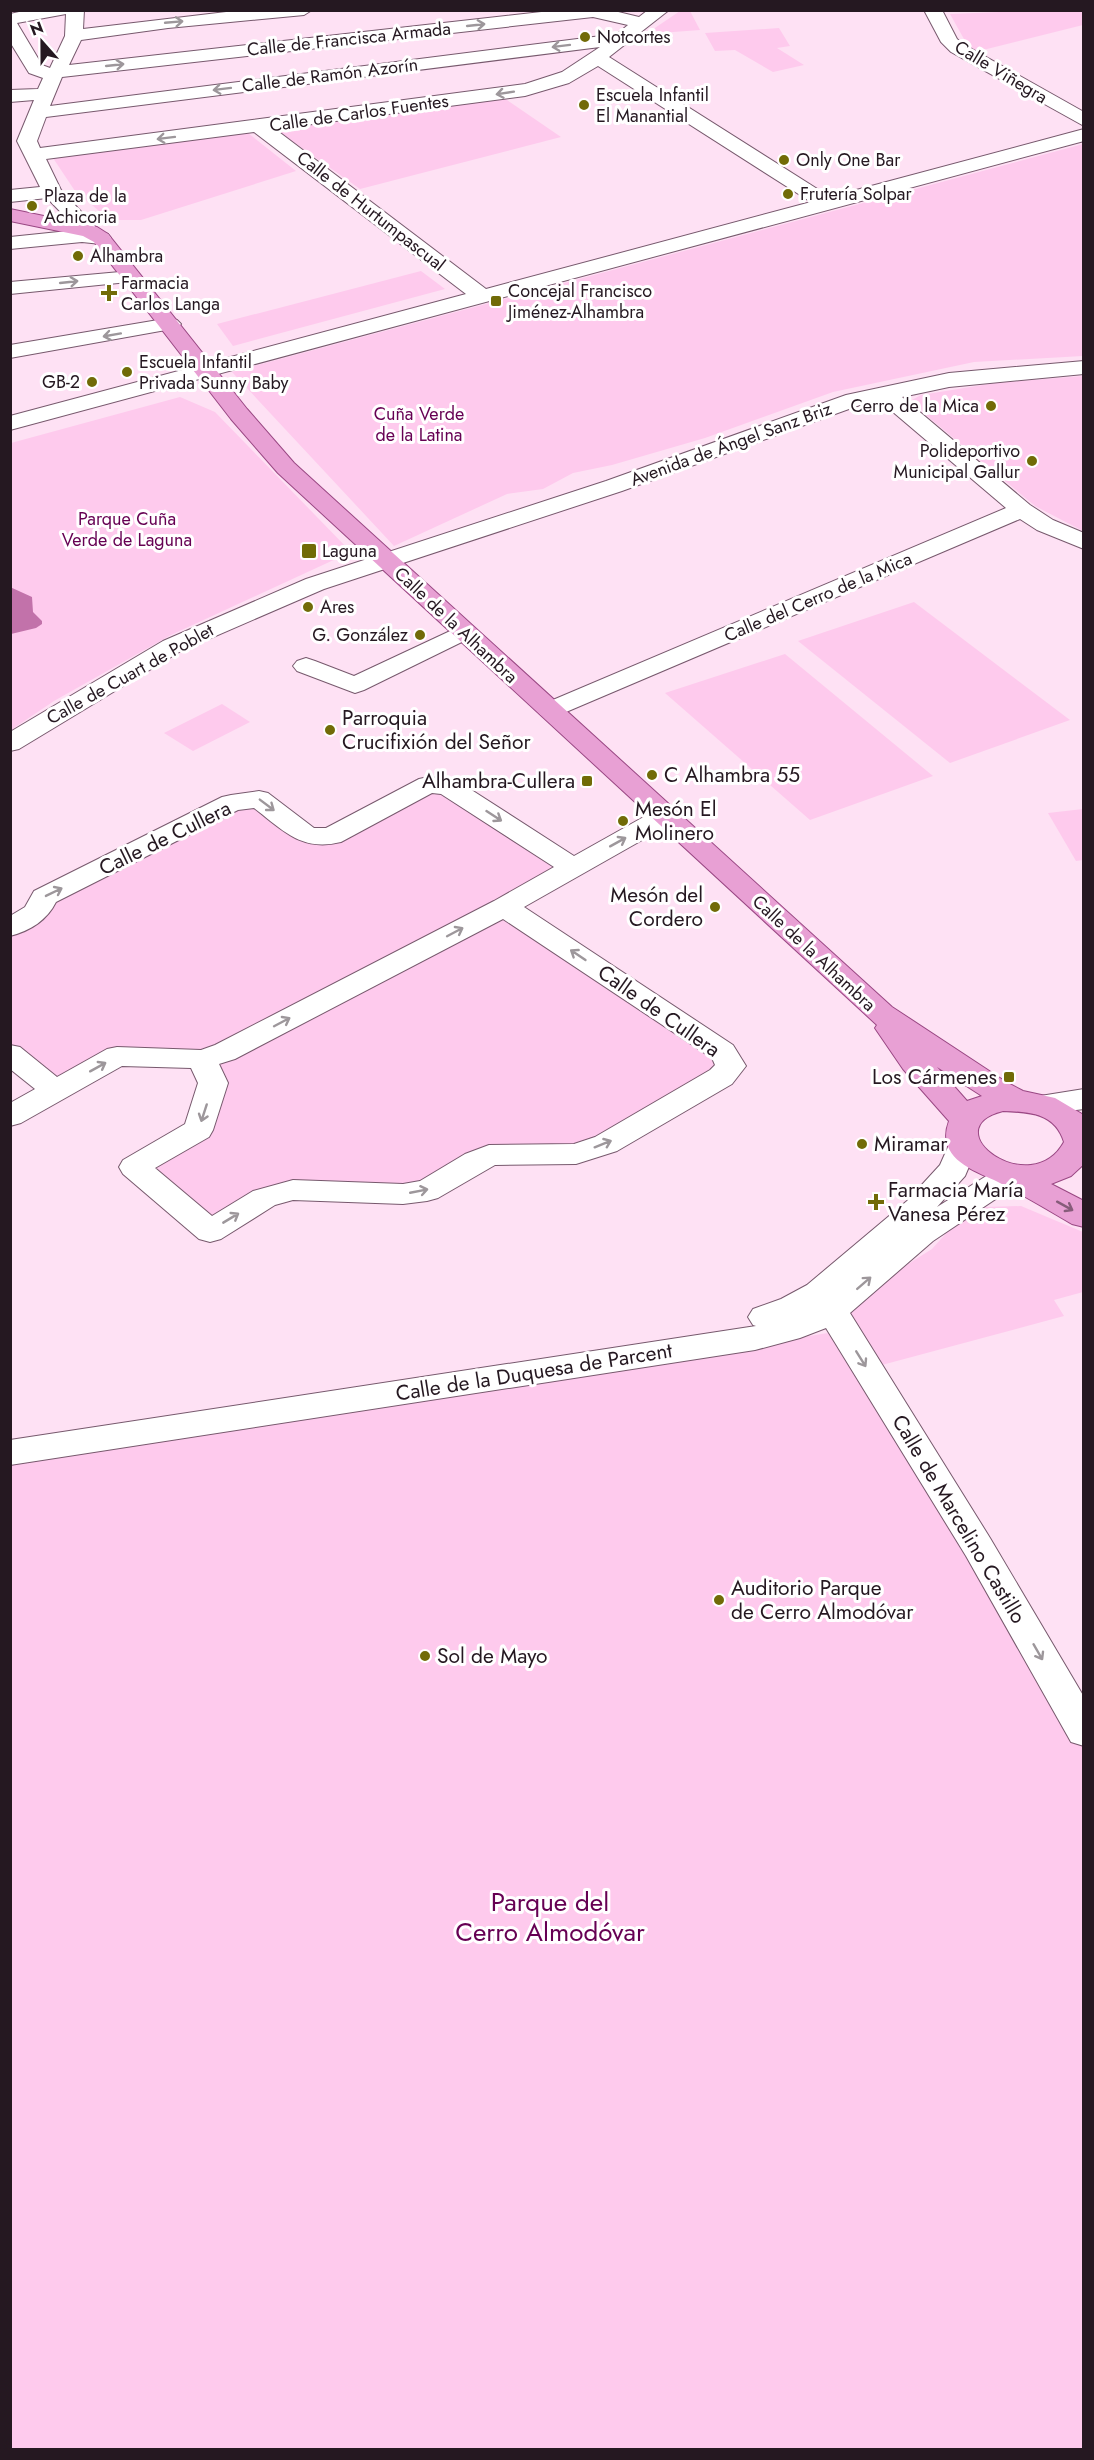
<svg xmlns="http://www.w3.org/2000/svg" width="1094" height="2460" font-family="Jost,sans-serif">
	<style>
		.green { fill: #fecaed }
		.water { fill: #c272aa }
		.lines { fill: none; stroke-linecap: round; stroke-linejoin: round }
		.minor-casing { stroke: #77596d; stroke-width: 2 }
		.major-casing { stroke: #994783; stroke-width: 2 }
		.minor { fill: #fff; fill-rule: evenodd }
		.major { fill: #e8a0d4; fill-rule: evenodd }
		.oneway { stroke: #9d979b }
		.oneway2 { stroke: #865c7a }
		.poi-dot { fill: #716b07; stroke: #fff; stroke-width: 2 }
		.labels { text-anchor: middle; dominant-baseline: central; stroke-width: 6; stroke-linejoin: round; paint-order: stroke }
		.far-poi-label { font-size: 18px; fill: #251821; stroke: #fff; text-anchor: start }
		.far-street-label { font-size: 18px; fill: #251821; stroke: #fff }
		.far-park-label { font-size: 18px; fill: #660053; stroke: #fff }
		.poi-label { font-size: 21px; fill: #251821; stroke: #fff; text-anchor: start }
		.street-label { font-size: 21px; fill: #251821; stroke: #fff }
		.near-park-label { font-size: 26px; fill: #660053; stroke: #fff }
	</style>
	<rect width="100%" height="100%" fill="#fee1f4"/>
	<!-- green -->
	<g class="green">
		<polygon points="680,11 690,11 700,30 646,34"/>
		<polygon points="1024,11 1083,11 1083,25 979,51 969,48 950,14"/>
		<polygon points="779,28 790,46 777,48 804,65 773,72 735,50 715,51 705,33"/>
		<polygon points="504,98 561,137 360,189 275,129"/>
		<polygon points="248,133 296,171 141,220 110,220 75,191 53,158"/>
		<polygon points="1083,144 1083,356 974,362 833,392 705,438 612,465 573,473 543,489 507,494 394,546 232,372"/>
		<polygon points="421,271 445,289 233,346 217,324"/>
		<polygon points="1083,376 1083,531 1035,506 927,416 912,400 921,395 995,383"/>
		<polygon points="180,397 215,412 351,552 171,635 54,701 11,730 11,443"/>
		<polygon points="914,602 1070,720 950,763 798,641"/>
		<polygon points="785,654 933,776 810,820 665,693"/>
		<polygon points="222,704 250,722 193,751 164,733"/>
		<polygon points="428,785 572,867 504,906 731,1066 606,1144 489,1155 443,1183 293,1191 210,1231 134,1167 198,1130 202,1059 117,1057 55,1090 11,1054 11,928 44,897 249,799 308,836 331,836"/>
		<polygon points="1083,809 1083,860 1076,861 1048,813"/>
		<polygon points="1021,1206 1083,1232 1083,1292 1054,1300 1064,1316 867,1369 832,1312 932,1249 960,1218 985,1207"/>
		<polygon points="828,1333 1083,1744 1083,2449 11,2450 11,1463"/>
	</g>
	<!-- water -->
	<polygon class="water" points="10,587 32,597 33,612 42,621 42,624 36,628 11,634"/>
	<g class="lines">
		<!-- minor casing -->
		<g class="minor-casing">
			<g id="minor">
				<path d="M28,10h56l-1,19 160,-19h69l-8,5 -136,13 -87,12 -12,25 490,-55h51l29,7 9,-7h21l-60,47 221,140 254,-68v12l-1074,289v-14l456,-122 -212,-162 -208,27 15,31 39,42 8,2 3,4 -3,4 -7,2 -19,-2 -72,7v-12l68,-7 -31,-32 -37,4v-12l30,-3 -23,-46 17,-41 -24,2v-12l28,-1 5,-11 -14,-5 -19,-31v-28zM66,14l-1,22 -15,32 -8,-3 -25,-42zM593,17l35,8 -11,9 -567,72 12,-29zM600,47l-38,25 -37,12 -485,64 -3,-7 9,-24zM598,66l213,136 -325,87 -211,-160 250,-33 44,-13z"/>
				<polygon points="924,10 942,10 957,39 963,44 1084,112 1084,126 951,52 941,42"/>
				<polygon points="131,271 138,273 141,277 138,281 10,294 10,282"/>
				<polygon points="170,318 177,320 181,324 177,328 10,358 10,345"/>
				<polygon points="1084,361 1084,374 949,387 902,397 1030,505 1053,520 1084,533 1084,549 1037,530 1020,519 559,715 550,718 541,715 537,710 541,705 1006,508 880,401 860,405 622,491 324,589 181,651 19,749 10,751 10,732 163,641 306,579 606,481 846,395 949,373"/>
				<polygon points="463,625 472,627 475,632 472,637 364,690 355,693 297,671 293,666 297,661 306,658 315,661 354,676"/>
				<path d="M428,777l28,3 118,76 82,-46 9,-2 9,2 4,6 -4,6 -150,85 209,138 13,21 -14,18 -115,67 -41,13 -81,1 -57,33 -11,3 -24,3 -110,-4 -18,5 -54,34 -11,3 -11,-3 -76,-65 -4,-7 4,-7 62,-36 13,-41 -7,-15 -69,-2 -101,57 -11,3v-23l25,-14 -25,-20v-24l10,2 37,30 50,-28 10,-2 84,3 14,-5 279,-144 60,-34 -113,-73 -9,-1 -91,49c-40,10 -58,-12 -87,-34l-16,2 -182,92c-9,18 -26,29 -46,34v-20l15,-9 9,-16 188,-94 9,-2 28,-4 9,2 46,35h12l93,-49zM503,919l209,139 3,7 -5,5 -115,67 -21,7 -85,1 -24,9 -45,27 -17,3 -110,-4 -40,11 -41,25 -57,-48 54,-31 4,-7 15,-47 -9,-19 16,-5z"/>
				<polygon points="1084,1089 1084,1109 1045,1114 1034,1111 1030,1104 1034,1097"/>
				<polygon points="963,1135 974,1138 978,1145 965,1176 937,1207 999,1168 1010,1165 1021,1168 1025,1175 1021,1182 933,1241 850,1313 990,1538 1084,1697 1084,1746 1071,1742 966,1556 826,1328 800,1338 755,1350 10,1465 10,1440 756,1326 753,1325 748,1317 753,1309 781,1299 807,1285 907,1201 940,1165 952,1138"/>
			</g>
		</g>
		<!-- major casing -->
		<g class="major-casing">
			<path id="major" d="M10,209l87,18 11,7 139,175 47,54 598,544 114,75 17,9 32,7 27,16 2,50 -13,12 -20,8 33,17v26l-12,-3c-24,-14 -49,-29 -74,-42 -24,-12 -63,-23 -49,-61l-46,-52 -28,-41 2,-3 -599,-552 -47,-54 -137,-177 -11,-6 -73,-15zM937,1067l45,29 -15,5zM1003,1111c27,1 52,2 61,31 -33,60 -132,-13 -61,-31z"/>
		</g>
		<!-- minor -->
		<use href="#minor" class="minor"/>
		<!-- major -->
		<use href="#major" class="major"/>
	</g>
	<!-- one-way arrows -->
	<defs><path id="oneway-shaft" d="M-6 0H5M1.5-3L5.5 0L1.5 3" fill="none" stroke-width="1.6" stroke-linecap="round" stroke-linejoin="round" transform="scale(1.5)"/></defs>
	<g class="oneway">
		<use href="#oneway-shaft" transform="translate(174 22) rotate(-5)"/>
		<use href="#oneway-shaft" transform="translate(476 25) rotate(-6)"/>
		<use href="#oneway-shaft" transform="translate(561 46) rotate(173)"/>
		<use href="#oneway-shaft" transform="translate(115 65) rotate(-6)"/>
		<use href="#oneway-shaft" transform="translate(222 89) rotate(173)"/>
		<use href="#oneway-shaft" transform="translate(505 93) rotate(171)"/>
		<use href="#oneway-shaft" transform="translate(166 138) rotate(173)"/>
		<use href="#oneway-shaft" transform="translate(69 282) rotate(-6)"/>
		<use href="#oneway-shaft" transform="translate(112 335) rotate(170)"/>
		<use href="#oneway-shaft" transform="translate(267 805) rotate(37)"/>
		<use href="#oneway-shaft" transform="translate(494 816) rotate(33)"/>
		<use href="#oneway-shaft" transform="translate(618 842) rotate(-29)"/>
		<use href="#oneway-shaft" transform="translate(54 892) rotate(-26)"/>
		<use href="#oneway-shaft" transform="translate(455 932) rotate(-28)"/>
		<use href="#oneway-shaft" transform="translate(578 955) rotate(-146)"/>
		<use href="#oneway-shaft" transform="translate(282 1022) rotate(-28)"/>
		<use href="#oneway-shaft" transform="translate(98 1067) rotate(-29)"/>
		<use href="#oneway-shaft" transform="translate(204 1113) rotate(108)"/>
		<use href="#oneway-shaft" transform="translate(603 1144) rotate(-22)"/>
		<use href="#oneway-shaft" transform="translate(419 1191) rotate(-11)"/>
		<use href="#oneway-shaft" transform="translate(231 1218) rotate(-31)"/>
		<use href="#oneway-shaft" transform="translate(864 1283) rotate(-41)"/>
		<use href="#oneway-shaft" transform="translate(861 1359) rotate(58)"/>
		<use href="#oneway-shaft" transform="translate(1038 1652) rotate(60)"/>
	</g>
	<use class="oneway2" href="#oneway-shaft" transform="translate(1065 1206) rotate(29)"/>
	<!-- markers -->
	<g class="poi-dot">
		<circle cx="585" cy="37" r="6"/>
		<circle cx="584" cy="105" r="6"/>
		<circle cx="784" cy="160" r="6"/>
		<circle cx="788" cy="194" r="6"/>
		<circle cx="32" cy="206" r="6"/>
		<circle cx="78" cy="256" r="6"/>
		<path d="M106 284h6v6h6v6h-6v6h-6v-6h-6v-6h6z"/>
		<rect x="490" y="295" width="12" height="12" rx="3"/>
		<circle cx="127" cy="372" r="6"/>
		<circle cx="92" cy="382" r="6"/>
		<circle cx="991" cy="406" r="6"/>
		<circle cx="1032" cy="461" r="6"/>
		<rect x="301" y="543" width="16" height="16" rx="3"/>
		<circle cx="308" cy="607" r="6"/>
		<circle cx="420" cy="635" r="6"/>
		<circle cx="330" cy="730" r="6"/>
		<circle cx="652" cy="775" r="6"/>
		<rect x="581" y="775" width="12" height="12" rx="3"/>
		<circle cx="623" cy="821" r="6"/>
		<circle cx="715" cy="907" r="6"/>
		<rect x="1003" y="1071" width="12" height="12" rx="3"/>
		<circle cx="862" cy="1144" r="6"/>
		<path d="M873 1193h6v6h6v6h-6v6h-6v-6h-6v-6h6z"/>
		<circle cx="719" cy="1600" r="6"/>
		<circle cx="425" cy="1656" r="6"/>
	</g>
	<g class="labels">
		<!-- far-poi labels -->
		<g class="far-poi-label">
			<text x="597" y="37">Notcortes</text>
			<text x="596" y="95">Escuela Infantil<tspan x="596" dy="21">El Manantial</tspan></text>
			<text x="796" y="160">Only One Bar</text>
			<text x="800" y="194">Frutería Solpar</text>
			<text x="44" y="196">Plaza de la<tspan x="44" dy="21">Achicoria</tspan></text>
			<text x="90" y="256">Alhambra</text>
			<text x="121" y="283">Farmacia<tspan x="121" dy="21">Carlos Langa</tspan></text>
			<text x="508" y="291">Concejal Francisco<tspan x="508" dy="21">Jiménez-Alhambra</tspan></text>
			<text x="139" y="362">Escuela Infantil<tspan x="139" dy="21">Privada Sunny Baby</tspan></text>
			<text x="80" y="382" text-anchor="end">GB-2</text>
			<text x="979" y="406" text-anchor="end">Cerro de la Mica</text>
			<text x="1020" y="451" text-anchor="end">Polideportivo<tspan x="1020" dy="21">Municipal Gallur</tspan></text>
			<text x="322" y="551">Laguna</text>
			<text x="320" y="607">Ares</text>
			<text x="408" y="635" text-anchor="end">G. González</text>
		</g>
		<!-- far-street labels -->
		<g class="far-street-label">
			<text transform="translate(349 39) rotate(-6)">Calle de Francisca Armada</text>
			<text transform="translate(1001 72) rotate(31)">Calle Viñegra</text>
			<text transform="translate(330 75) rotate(-7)">Calle de Ramón Azorín</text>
			<text transform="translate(359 113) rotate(-8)">Calle de Carlos Fuentes</text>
			<text transform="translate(371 211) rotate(38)">Calle de Hurtumpascual</text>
			<text transform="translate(731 444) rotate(-20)">Avenida de Ángel Sanz Briz</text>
			<text transform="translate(818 597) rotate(-23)">Calle del Cerro de la Mica</text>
			<text transform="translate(456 625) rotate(43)">Calle de la Alhambra</text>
			<text transform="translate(130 674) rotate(-29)">Calle de Cuart de Poblet</text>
			<text transform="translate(814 953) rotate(43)">Calle de la Alhambra</text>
		</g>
		<!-- far-park labels -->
		<g class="far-park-label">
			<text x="419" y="414">Cuña Verde<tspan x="419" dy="21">de la Latina</tspan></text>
			<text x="127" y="519">Parque Cuña<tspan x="127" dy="21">Verde de Laguna</tspan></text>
		</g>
		<!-- poi labels -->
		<g class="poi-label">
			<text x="342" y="718">Parroquia<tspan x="342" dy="24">Crucifixión del Señor</tspan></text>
			<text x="664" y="775">C Alhambra 55</text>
			<text x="575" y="781" text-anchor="end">Alhambra-Cullera</text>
			<text x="635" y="809">Mesón El<tspan x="635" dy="24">Molinero</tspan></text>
			<text x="703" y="895" text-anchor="end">Mesón del<tspan x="703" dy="24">Cordero</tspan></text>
			<text x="997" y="1077" text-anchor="end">Los Cármenes</text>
			<text x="874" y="1144">Miramar</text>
			<text x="888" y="1190">Farmacia María<tspan x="888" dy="24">Vanesa Pérez</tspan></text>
			<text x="731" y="1588">Auditorio Parque<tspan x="731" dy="24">de Cerro Almodóvar</tspan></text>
			<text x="437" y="1656">Sol de Mayo</text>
		</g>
		<!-- street labels -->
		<g class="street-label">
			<text transform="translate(165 838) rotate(-26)">Calle de Cullera</text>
			<text transform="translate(659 1011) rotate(35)">Calle de Cullera</text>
			<text transform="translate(534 1372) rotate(-9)">Calle de la Duquesa de Parcent</text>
			<text transform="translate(959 1519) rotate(59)">Calle de Marcelino Castillo</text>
		</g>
		<!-- near-park labels -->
		<g class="near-park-label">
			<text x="550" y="1902">Parque del<tspan x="550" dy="30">Cerro Almodóvar</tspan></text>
		</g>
	</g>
	<!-- border -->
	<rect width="1094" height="2460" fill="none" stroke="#251821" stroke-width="24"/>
	<!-- north arrow -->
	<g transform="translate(42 42) rotate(339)" stroke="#ffffff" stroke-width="4.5" paint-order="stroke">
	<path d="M0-4.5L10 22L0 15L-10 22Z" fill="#251821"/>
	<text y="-9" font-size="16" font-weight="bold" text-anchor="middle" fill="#251821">N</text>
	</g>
</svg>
